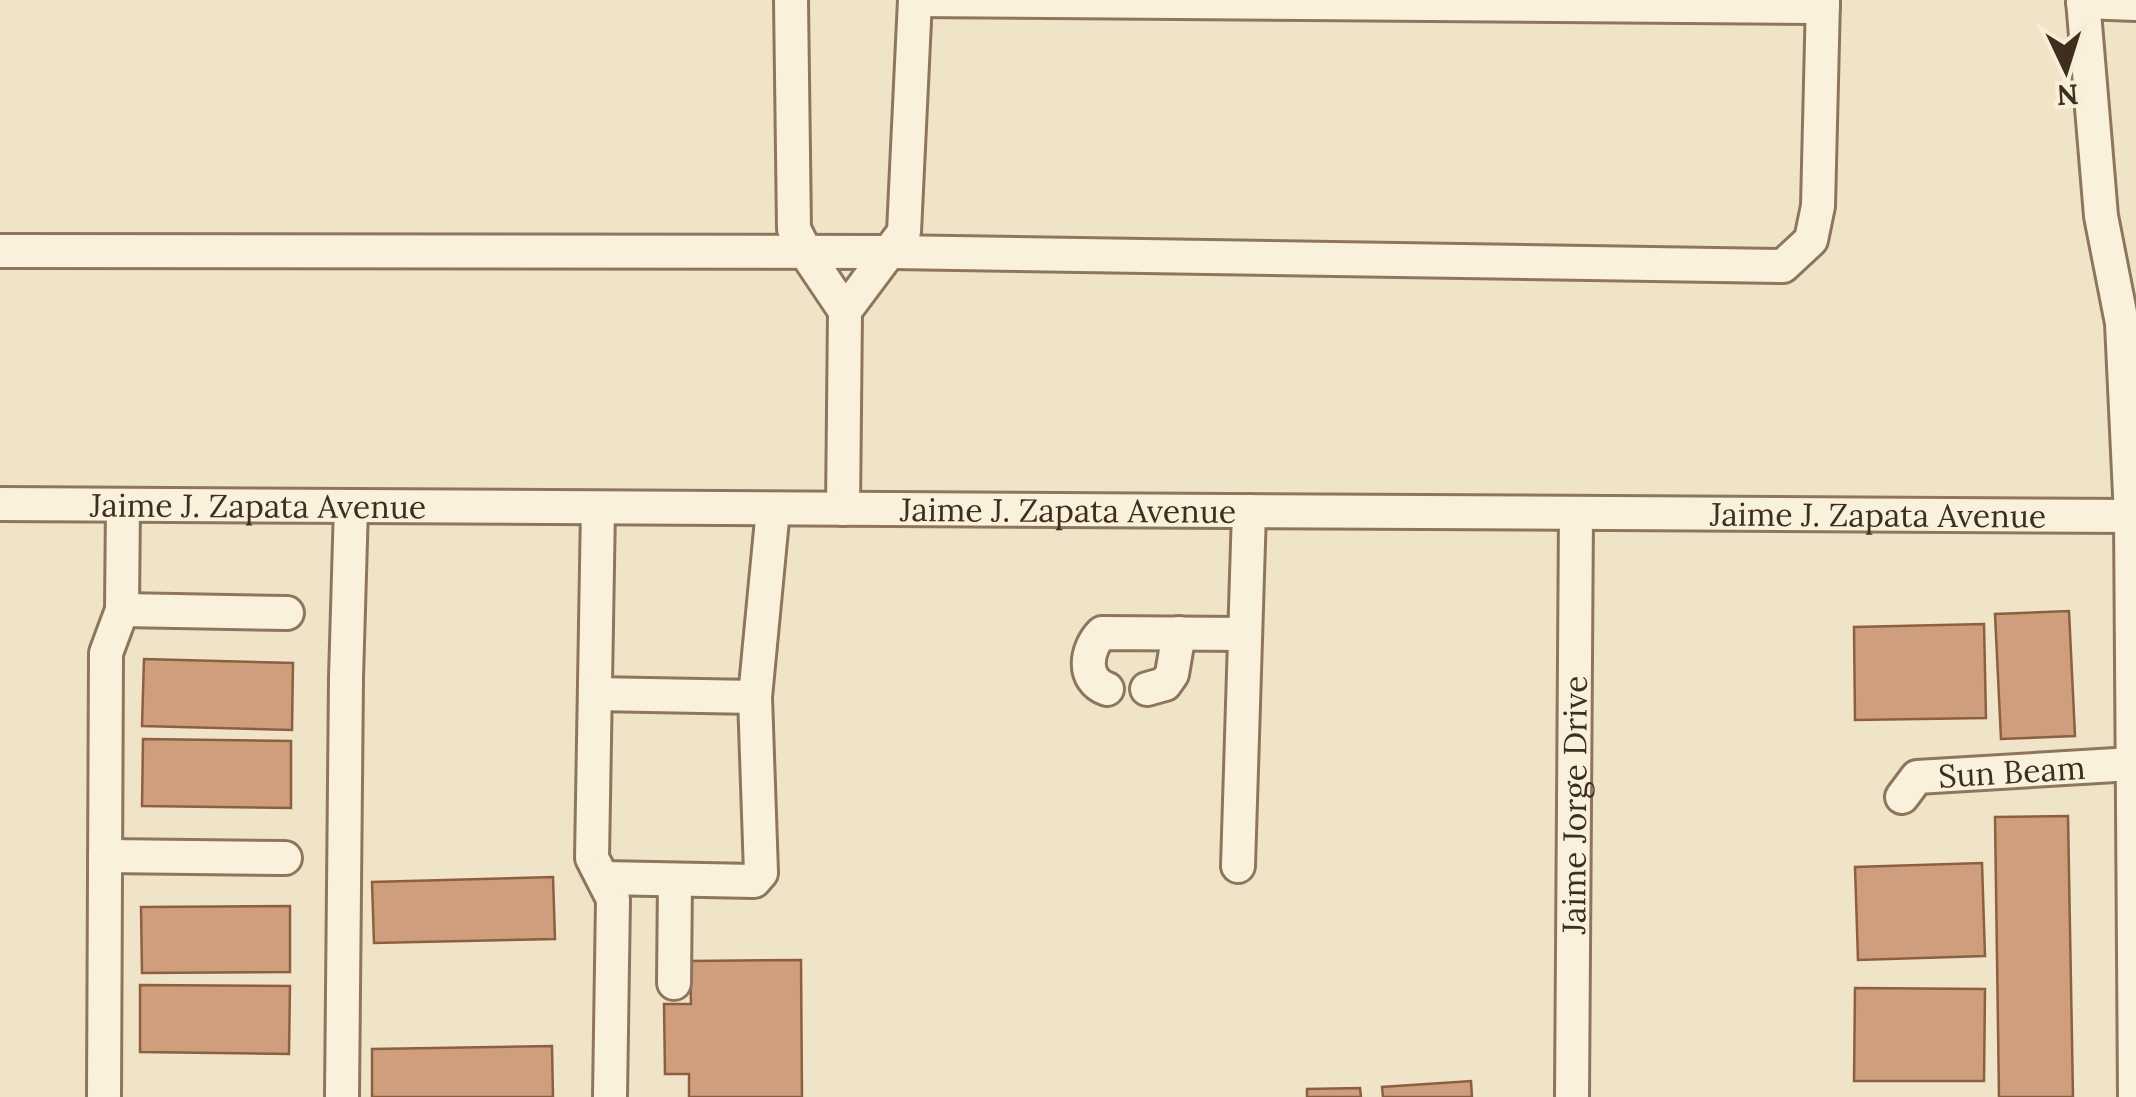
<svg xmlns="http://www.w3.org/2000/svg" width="2136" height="1097" font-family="Lora,serif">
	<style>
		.building { fill: #cf9f7d; stroke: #8d5f41; stroke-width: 2.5 }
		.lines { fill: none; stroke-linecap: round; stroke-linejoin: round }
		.minor-casing { stroke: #8d765c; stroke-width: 38 }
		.minor { stroke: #faf1dc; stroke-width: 32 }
		.labels { text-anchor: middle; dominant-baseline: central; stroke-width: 8; stroke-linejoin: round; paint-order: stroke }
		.street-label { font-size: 32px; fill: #3d2e20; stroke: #f7eed8 }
	</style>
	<rect width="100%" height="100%" fill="#f0e4c8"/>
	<!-- building -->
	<g class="building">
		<polygon points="2069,611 2075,736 2001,739 1995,614"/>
		<polygon points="1984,624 1986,718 1855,720 1854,627"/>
		<polygon points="144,659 293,663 292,730 142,726"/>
		<polygon points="143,739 291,741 291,808 142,806"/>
		<polygon points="2068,816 2073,1097 1999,1097 1995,817"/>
		<polygon points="1982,863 1985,956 1858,960 1855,867"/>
		<polygon points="553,877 555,939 374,943 372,882"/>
		<polygon points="290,906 290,972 142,973 141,907"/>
		<polygon points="801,960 802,1097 689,1097 689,1074 665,1074 664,1004 691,1004 690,961"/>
		<polygon points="140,985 290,986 289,1054 140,1052"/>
		<polygon points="1855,988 1985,989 1984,1081 1854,1081"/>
		<polygon points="552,1046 553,1097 372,1097 372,1049"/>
		<polygon points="1471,1081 1472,1097 1383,1097 1382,1087"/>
		<polygon points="1360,1088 1361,1097 1307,1097 1307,1089"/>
	</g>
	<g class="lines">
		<!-- minor casing -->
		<g class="minor-casing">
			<g id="minor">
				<polyline points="791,0 794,229 806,253 845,311 843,509"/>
				<polyline points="915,0 1823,7"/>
				<polyline points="2083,0 2101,216 2122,323 2131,516 2135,1097"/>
				<polyline points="2083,2 2136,4"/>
				<polyline points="0,251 891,252 1783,266 1811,240 1818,206 1823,0"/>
				<polyline points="845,311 904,232 915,0"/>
				<path id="s1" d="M0,504l2136,12"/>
				<polyline points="598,508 592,858 613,899 610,1097"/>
				<polyline points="122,610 287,613"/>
				<path d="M1107,689c-26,-9 -21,-40 -5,-56l143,1"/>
				<polyline points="1147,689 1165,684 1172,674 1179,633"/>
				<polyline points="595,694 755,697 761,873 754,881 603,878"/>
				<polyline points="755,697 773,509"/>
				<path id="s2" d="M1902,797l15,-20 215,-13"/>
				<polyline points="105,856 285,858"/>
				<polyline points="1238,866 1249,511"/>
				<polyline points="674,983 675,880"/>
				<polyline points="104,1097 106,653 122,610 123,505"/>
				<polyline points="342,1097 346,678 351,506"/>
				<path id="s3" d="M1572,1097l4,-584"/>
			</g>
		</g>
		<!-- minor -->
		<use href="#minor" class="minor"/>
	</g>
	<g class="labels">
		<!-- street labels -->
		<g class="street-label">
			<text stroke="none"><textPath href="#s1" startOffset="258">Jaime J. Zapata Avenue</textPath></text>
			<text stroke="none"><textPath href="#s1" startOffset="1068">Jaime J. Zapata Avenue</textPath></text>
			<text stroke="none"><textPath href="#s1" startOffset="1878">Jaime J. Zapata Avenue</textPath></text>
			<text stroke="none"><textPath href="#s2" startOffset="120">Sun Beam</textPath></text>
			<text stroke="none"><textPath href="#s3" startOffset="292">Jaime Jorge Drive</textPath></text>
		</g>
	</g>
	<!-- north arrow -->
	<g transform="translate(2066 70) rotate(176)" stroke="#f7eed8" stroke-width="8" paint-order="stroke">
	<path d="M0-8L18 38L0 25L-18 38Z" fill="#3d2e20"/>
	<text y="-15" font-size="28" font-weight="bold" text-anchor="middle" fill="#3d2e20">N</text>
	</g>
</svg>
